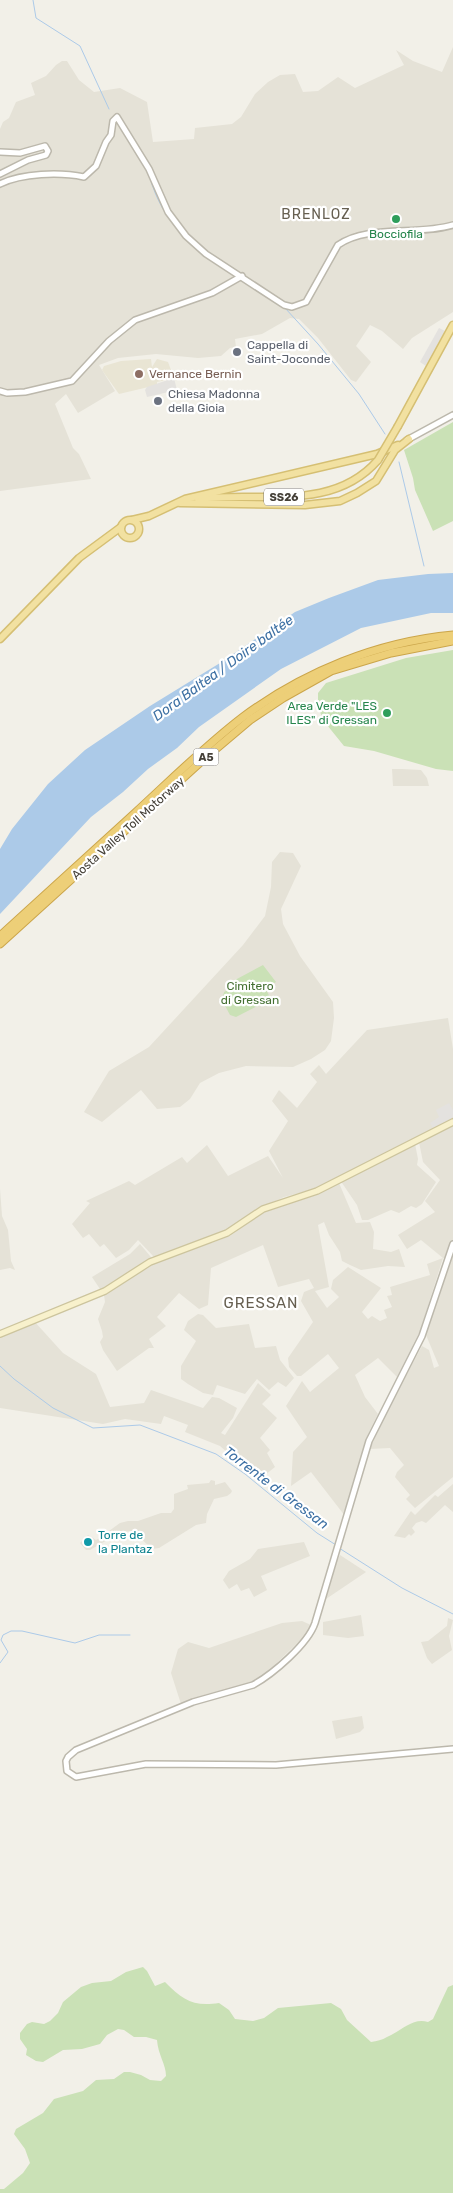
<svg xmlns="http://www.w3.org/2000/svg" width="453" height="2193" font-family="Rubik,sans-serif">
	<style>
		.residential { fill: #e5e2d7 }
		.education { fill: #e9e5d4 }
		.green { fill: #cae1b6 }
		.parking { fill: #e4e2df }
		.water { fill: #accae8 }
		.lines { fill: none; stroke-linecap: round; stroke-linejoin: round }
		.stream { stroke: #accae8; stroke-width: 1 }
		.tertiary-casing { stroke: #bcb8ac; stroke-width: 8 }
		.secondary-casing { stroke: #ccc49d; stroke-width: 8 }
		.primary-casing { stroke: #d5bf73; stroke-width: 9 }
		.motorway-casing { stroke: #cba54a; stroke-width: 9 }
		.tertiary { stroke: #fff; stroke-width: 5 }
		.secondary { stroke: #f8f1cc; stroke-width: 5.5 }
		.primary { stroke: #f2e1a1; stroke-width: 6 }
		.motorway { stroke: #edcf78; stroke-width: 7 }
		.primary-bridge-casing { stroke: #d5bf73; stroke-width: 9; stroke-linecap: butt }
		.primary-bridge { stroke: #f2e1a1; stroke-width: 6 }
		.leisure-dot { fill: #2e9e5b; stroke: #fff; stroke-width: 2 }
		.worship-dot { fill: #6b7280; stroke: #fff; stroke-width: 2 }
		.education-dot { fill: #8d6e63; stroke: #fff; stroke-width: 2 }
		.culture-dot { fill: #0f9aa8; stroke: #fff; stroke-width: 2 }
		.labels { text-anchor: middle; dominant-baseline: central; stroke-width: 4.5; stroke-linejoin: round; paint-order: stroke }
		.shield { fill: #fff; stroke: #7d7974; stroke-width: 1 }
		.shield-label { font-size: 11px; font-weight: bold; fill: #454038 }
		.leisure-label { font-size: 12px; fill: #27864d; stroke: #fff }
		.worship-label { font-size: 12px; fill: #5b616d; stroke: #fff; text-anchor: start }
		.education-label { font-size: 12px; fill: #785e54; stroke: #fff; text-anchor: start }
		.street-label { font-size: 12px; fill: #454038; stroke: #fff }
		.park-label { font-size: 12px; fill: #446f32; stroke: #fff }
		.culture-label { font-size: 12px; fill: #0d838f; stroke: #fff; text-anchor: start }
		.neighbourhood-label { font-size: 14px; letter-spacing: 1px; fill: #665f50; stroke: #fff }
		.water-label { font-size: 14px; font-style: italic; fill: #3e71a4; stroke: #fff }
		.quarter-label { font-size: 15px; letter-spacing: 1px; fill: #665f50; stroke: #fff }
	</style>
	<rect width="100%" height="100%" fill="#f2f0e8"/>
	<!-- residential -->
	<g class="residential">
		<polygon points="453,47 453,312 412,338 403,349 382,331 370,325 356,346 371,362 356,382 351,380 318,338 299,319 290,318 262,334 235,339 236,347 230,348 221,356 198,358 156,354 118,358 99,365 115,391 78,413 66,394 55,404 73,448 79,454 91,479 0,491 0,129 3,122 9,118 16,102 35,95 31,83 46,76 56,65 62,61 67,61 79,80 94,92 120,88 147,102 153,142 194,139 195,128 232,124 241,117 255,94 268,82 280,75 295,74 303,92 318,91 338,77 355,88 404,65 396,50 413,61 442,72"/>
		<polygon points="402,769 421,770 427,778 429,786 393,786 392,769"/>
		<polygon points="280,852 293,853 301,866 281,909 283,924 300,956 333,1002 334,1018 331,1041 325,1050 311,1059 293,1067 246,1066 219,1073 200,1083 190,1099 180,1107 157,1109 141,1090 102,1122 84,1112 109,1071 149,1047 243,945 265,916 271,887 272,862"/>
		<polygon points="448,1018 453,1049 453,1120 392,1149 318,1188 284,1197 260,1208 229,1229 154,1257 138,1240 129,1250 116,1258 104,1244 100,1247 89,1234 83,1238 72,1224 90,1203 86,1201 129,1181 135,1185 182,1157 187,1163 207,1145 228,1176 268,1156 283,1178 269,1151 288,1121 272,1101 279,1090 297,1108 317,1082 310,1074 319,1065 326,1074 367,1030"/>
		<polygon points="453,1126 453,1477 415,1508 406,1499 410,1495 395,1477 397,1472 404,1465 390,1448 370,1449 387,1411 422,1346 429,1350 434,1368 439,1366 426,1335 451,1261 443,1258 420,1331 397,1377 378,1358 355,1375 365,1397 378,1414 369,1432 345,1516 311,1472 291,1486 293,1452 307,1437 286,1406 302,1381 310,1392 339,1368 328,1354 301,1376 297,1376 289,1367 288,1358 313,1322 301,1301 304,1292 314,1288 309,1279 278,1287 263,1245 211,1268 208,1305 199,1309 179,1293 157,1317 166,1326 149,1339 154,1348 149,1348 117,1371 103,1350 100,1342 103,1337 102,1331 98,1319 105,1302 104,1295 92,1277 130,1254 140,1244 156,1263 211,1241 212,1243 230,1236 265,1211 307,1197 336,1183 339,1183 356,1223 370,1222 374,1232 373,1249 391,1252 399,1249 405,1267 388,1266 361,1270 350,1265 342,1261 340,1252 329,1235 324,1222 318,1225 329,1287 315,1291 327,1308 339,1297 331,1289 333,1280 348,1267 381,1288 362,1312 368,1319 372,1316 380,1321 387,1318 384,1310 392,1307 387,1296 392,1295 390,1287 430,1275 427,1264 443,1258 421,1240 407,1249 398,1235 435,1212 425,1201 440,1180 423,1162 419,1142"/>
		<polygon points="415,1144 418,1159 417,1165 436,1182 422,1204 416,1208 411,1206 399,1213 391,1210 368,1220 362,1220 357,1205 340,1180"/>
		<polygon points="0,1189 2,1216 8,1230 11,1261 15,1270 10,1268 0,1270"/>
		<polygon points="198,1314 203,1315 216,1328 249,1324 255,1348 276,1346 280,1360 294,1378 286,1387 278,1382 269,1390 257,1379 245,1394 217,1385 213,1395 203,1393 188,1384 181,1379 181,1366 196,1341 184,1330 188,1321"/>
		<polygon points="34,1321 63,1353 96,1374 110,1407 144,1403 151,1390 203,1408 212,1397 219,1398 237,1408 233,1418 221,1433 225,1435 258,1383 271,1395 262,1404 277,1418 260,1438 270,1450 267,1453 275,1467 265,1475 265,1485 220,1446 185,1432 188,1425 164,1416 161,1424 125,1419 103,1424 0,1408 0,1336"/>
		<polygon points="211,1480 215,1481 215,1485 225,1482 232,1491 231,1493 227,1496 214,1499 207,1514 206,1523 196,1525 159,1548 152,1549 133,1531 121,1532 90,1550 86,1550 80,1543 88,1535 96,1540 98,1539 120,1523 128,1521 138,1521 161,1513 171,1513 174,1509 174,1494 188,1489 187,1485 209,1483"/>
		<polygon points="453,1484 453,1512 445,1505 426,1523 422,1521 416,1523 412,1528 415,1532 411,1536 409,1534 405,1538 394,1536 411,1511 415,1515 435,1495 438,1497"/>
		<polygon points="304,1542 310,1556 261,1576 267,1590 254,1597 249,1588 241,1591 237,1584 229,1589 223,1580 229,1571 250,1559 258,1549"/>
		<polygon points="340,1555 366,1572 326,1599 337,1561"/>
		<polygon points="361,1615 364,1636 348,1638 323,1635 323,1622"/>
		<polygon points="448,1618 453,1620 449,1636 452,1650 432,1664 427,1658 421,1642 428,1641 447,1626"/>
		<polygon points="302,1621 311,1625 308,1633 264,1675 252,1683 207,1694 181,1704 171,1673 178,1649 188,1642 209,1648 282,1623"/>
		<polygon points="362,1716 364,1728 360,1732 336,1739 332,1721"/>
	</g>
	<!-- education -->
	<polygon class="education" points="151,359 152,367 157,359 168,362 174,378 157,382 157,385 119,394 102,370 104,366 121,361"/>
	<!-- green -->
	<g class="green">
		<polygon points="453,422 453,521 433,531 415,490 413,478 404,450"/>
		<polygon points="453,650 453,771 436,769 374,751 344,746 323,720 318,706 318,693 326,683 406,658"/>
		<polygon points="263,965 276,982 265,988 271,999 236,1017 230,1015 222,1000 224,992 237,985 235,980"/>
		<path d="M143,1967l4,4 8,15 10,-4c18,18 28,25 54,21l10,7 6,9 18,2 11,-3 14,-10 53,-5 10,6 6,11 24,22c6,-1 11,-2 16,-5 14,-6 26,-20 41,-15l5,-3 15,-32 5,-2v208h-453v-4h4l19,-16 7,-10 -5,-14 -11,-15 2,-5 27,-16 11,-14 29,-8 13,-11 18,-1 10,-7h6l11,3 9,5 11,1 5,-5c0,-12 -8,-21 -9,-36l-11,-3h-12l-10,-7 -6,-1 -11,6 -7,9 -18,5 -19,1 -20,12 -7,-1 -10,-6 1,-6 -7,-10v-6l7,-9 5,-2 12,2 6,-3 8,-8 5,-11 18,-15 11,-4 19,-2 15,-9z"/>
	</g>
	<!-- parking -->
	<g class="parking">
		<polygon points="439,328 445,331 426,366 420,362"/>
		<polygon points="174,378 177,390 147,397 145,390 147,387"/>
		<polygon points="449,1103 453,1110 453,1117 433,1128 430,1123 439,1117 436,1110"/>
	</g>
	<!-- water -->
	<polygon class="water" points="453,573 453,613 431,613 361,628 281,669 199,727 177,748 148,769 123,792 91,817 0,914 0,849 12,829 48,784 85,750 150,706 220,663 295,612 329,598 378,580 428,574"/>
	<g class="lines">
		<!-- stream -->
		<g class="stream">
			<polyline points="33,0 36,18 80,46 109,109"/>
			<polyline points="118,124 126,136"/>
			<path d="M150,178c6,21 16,39 31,55"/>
			<polyline points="189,242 204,256"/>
			<polyline points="285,308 318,344 359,394 385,434"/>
			<polyline points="399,462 424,566"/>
			<polyline points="0,1366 14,1379 53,1408 93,1428 140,1425 216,1454 245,1474 317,1533 336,1545"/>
			<polyline points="339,1548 402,1588 453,1614"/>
			<polyline points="0,1663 8,1652 1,1640 3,1635 11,1631 22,1631 75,1643 99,1635 130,1635"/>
		</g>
		<!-- tertiary casing -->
		<g class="tertiary-casing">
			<g id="tertiary">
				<polyline points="0,152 20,153 45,146 48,151 46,155 28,160 0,174"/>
				<path d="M0,184c22,-11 60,-12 84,-7l12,-11 10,-24 5,-7 2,-14 4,-4 32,52 19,43 18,24 20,18 78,51 8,2 14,-5 32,-57c30,-21 79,-9 115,-20"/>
				<polyline points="0,391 7,393 25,392 72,381 109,341 135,320 212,293 242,276"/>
				<polyline points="407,440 453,415"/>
				<path d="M453,1244l-31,92 -53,105 -54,182c-7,21 -42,51 -62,62l-60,17 -117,48 -8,7 -2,4 1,10 9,6 70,-13 130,1 177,-16"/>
			</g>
		</g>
		<!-- secondary casing -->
		<g class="secondary-casing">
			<polyline id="secondary" points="0,1334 105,1291 150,1262 227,1233 263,1209 317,1191 453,1122"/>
		</g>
		<!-- primary casing -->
		<g class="primary-casing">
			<g id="primary">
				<polyline points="398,426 453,325"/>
				<path d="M198,499c61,-8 134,14 180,-39"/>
				<polyline points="180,503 305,505 340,501 357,493 376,481 395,450 409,439"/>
				<polyline points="132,520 149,516 185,499 377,454 398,445"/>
				<circle cx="130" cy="529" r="9"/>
				<polyline points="0,639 79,558 121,527"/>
			</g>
		</g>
		<!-- motorway casing -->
		<g class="motorway-casing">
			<g id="motorway">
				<path d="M0,936c45,-41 90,-82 135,-123 35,-32 70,-67 108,-96 61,-45 134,-75 210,-82"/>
				<polyline points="0,944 205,758 250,720 283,698 331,671 391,653 453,641"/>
			</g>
		</g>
		<!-- tertiary -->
		<use href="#tertiary" class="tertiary"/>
		<!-- secondary -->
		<use href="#secondary" class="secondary"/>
		<!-- primary -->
		<use href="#primary" class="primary"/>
		<!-- motorway -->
		<use href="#motorway" class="motorway"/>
		<!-- primary-bridge casing -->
		<g class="primary-bridge-casing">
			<polyline id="primary-bridge" points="378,460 398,426"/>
		</g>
		<!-- primary-bridge -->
		<use href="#primary-bridge" class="primary-bridge"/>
	</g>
	<!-- markers -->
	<g class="leisure-dot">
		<circle cx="396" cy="219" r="5"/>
		<circle cx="387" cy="713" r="5"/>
	</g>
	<g class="worship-dot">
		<circle cx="237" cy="352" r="5"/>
		<circle cx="158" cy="401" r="5"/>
	</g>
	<circle class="education-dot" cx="139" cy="374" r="5"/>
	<circle class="culture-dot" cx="88" cy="1542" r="5"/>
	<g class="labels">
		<!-- shield labels -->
		<g class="shield">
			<rect x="264" y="488.5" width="40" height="17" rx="4"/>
			<rect x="193.5" y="748.5" width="25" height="17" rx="4"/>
		</g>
		<g class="shield-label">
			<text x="284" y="497">SS26</text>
			<text x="206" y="757">A5</text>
		</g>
		<!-- leisure labels -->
		<g class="leisure-label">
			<text x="396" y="234">Bocciofila</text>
			<text x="377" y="706" text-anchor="end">Area Verde "LES<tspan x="377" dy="14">ILES" di Gressan</tspan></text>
		</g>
		<!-- worship labels -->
		<g class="worship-label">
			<text x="247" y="345">Cappella di<tspan x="247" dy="14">Saint-Joconde</tspan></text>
			<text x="168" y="394">Chiesa Madonna<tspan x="168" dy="14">della Gioia</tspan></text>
		</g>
		<!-- education labels -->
		<g class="education-label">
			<text x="149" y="374">Vernance Bernin</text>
		</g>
		<!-- street labels -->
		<g class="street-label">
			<text transform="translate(128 828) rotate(-42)">Aosta Valley Toll Motorway</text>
		</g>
		<!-- park labels -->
		<g class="park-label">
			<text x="250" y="986">Cimitero<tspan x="250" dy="14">di Gressan</tspan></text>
		</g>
		<!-- culture labels -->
		<g class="culture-label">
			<text x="98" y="1535">Torre de<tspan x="98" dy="14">la Plantaz</tspan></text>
		</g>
		<!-- neighbourhood labels -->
		<g class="neighbourhood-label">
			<text x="316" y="214">BRENLOZ</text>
		</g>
		<!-- water labels -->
		<g class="water-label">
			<text transform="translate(223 668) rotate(-36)">Dora Baltea / Doire baltée</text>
			<text transform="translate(276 1488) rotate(37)">Torrente di Gressan</text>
		</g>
		<!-- quarter labels -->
		<g class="quarter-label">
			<text x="261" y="1303">GRESSAN</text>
		</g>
	</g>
</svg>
